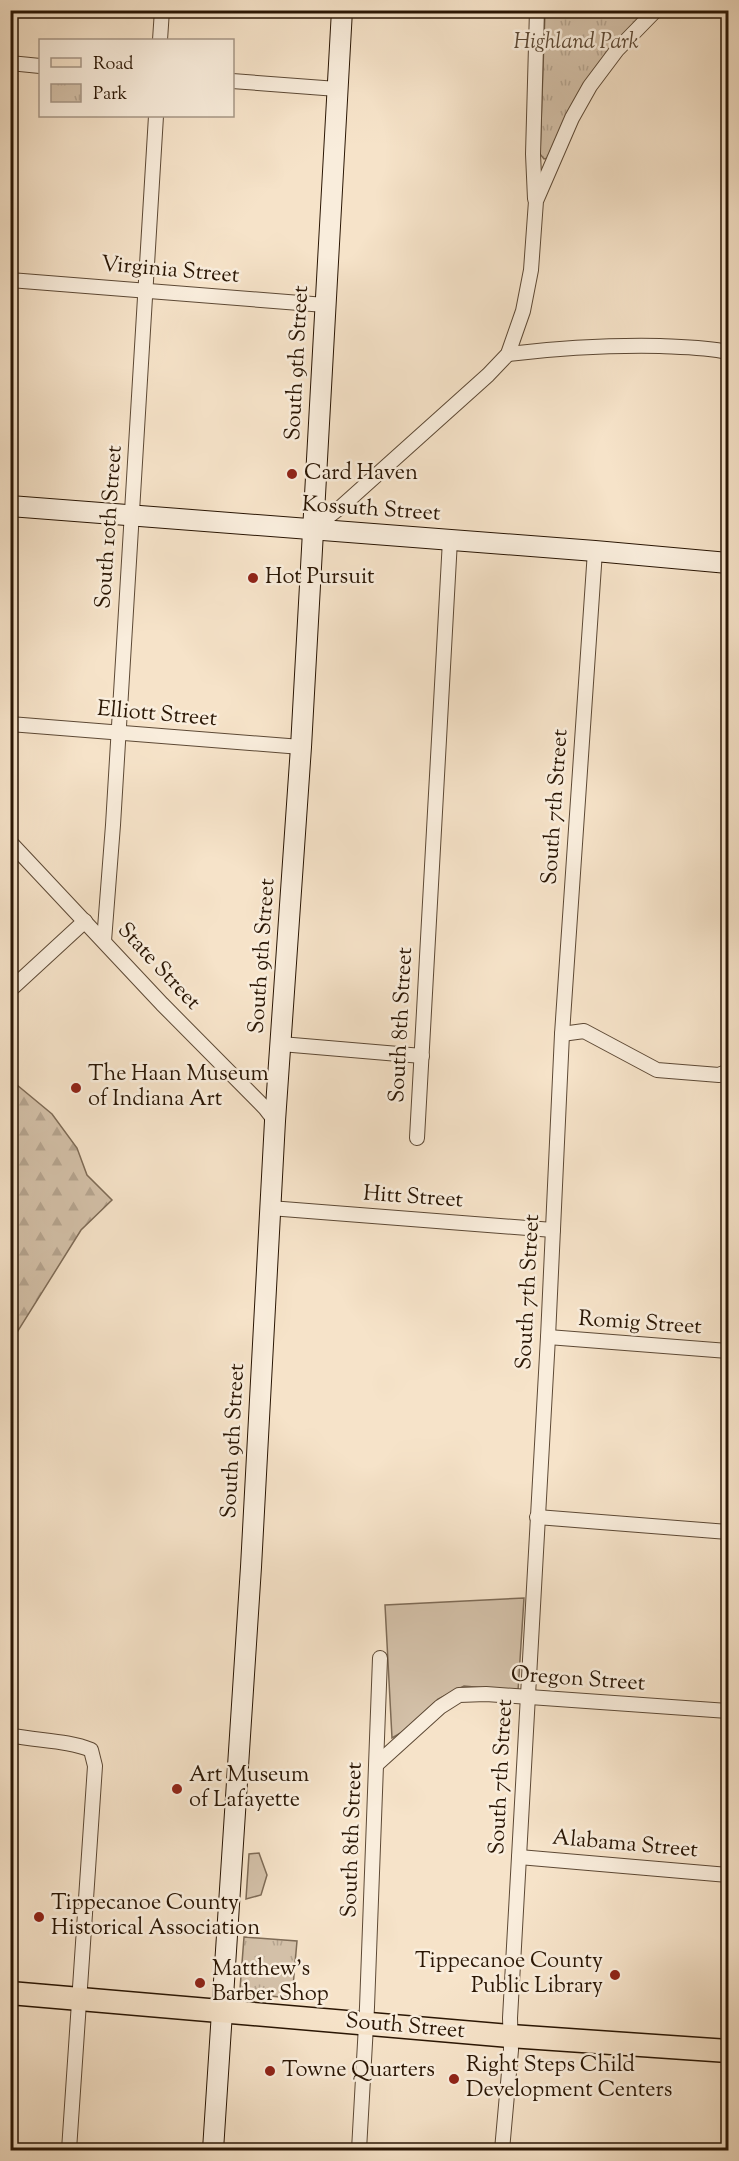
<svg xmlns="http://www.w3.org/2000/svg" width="739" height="2161" font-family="'Sorts Mill Goudy',serif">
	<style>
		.green { fill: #d3c0a8; stroke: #7e6b56; stroke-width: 1.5 }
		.forest { fill: url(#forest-firs); stroke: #7e6b56; stroke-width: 1.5 }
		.park { fill: url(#park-tufts); stroke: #7e6b56; stroke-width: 1.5 }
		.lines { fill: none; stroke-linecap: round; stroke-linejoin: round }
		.street-casing { stroke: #5d4935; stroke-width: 16 }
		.secondary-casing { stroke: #2a1604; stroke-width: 22 }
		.primary-casing { stroke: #2a1604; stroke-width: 25 }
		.street { stroke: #f9eddc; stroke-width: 14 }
		.secondary { stroke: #f9eddc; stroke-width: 20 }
		.primary { stroke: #f6e3c9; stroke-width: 22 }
		.poi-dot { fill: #8f2418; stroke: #f9eddc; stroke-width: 2 }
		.labels { text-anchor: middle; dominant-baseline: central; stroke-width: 5; stroke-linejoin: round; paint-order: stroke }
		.park-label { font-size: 22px; font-style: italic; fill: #5d4935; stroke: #f9eddc }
		.street-label { font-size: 22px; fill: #2a1604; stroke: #f9eddc }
		.poi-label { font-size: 22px; fill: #2a1604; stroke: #f9eddc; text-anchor: start }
	</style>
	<defs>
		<pattern id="forest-firs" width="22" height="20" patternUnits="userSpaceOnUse" patternTransform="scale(1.5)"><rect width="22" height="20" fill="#d3c0a8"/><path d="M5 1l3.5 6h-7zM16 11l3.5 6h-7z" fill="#b5a48f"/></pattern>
		<pattern id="park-tufts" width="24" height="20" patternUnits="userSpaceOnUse" patternTransform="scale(1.5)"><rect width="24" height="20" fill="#d3c0a8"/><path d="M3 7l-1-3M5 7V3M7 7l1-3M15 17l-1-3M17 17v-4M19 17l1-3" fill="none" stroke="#b5a48f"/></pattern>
	</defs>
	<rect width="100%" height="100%" fill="#f6e3c9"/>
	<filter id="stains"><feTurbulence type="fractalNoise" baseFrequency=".00333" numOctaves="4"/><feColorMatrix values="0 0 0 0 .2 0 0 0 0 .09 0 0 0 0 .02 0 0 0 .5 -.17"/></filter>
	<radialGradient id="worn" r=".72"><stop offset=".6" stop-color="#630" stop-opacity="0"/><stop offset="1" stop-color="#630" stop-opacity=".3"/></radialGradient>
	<!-- green -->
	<g class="green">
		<polygon points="524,1598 518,1691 464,1686 438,1699 411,1727 392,1738 385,1605"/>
		<polygon points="259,1853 267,1875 261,1895 246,1899 249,1854"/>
	</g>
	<!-- forest -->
	<polygon class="forest" points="11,1080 52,1114 77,1148 87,1175 112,1200 81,1230 11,1342"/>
	<!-- park -->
	<g class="park">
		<polygon points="545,11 633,10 639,15 638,18 603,59 548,158 544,159 540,154"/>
		<polygon points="244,1937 297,1941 292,1998 244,1994 240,1989"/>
	</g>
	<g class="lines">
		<!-- street casing -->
		<g class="street-casing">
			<g id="street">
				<polyline points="160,40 162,10"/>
				<polyline points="10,63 40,66"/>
				<polyline points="232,81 337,89"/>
				<polyline points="535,199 533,154 537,10"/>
				<polyline points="10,280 325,305"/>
				<path d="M508,354c51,-6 101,-9 152,-8 23,1 46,1 68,6"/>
				<polyline points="312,529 341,507 488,375 508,354 523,311 531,270 536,201 572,118 590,86 617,50 656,10"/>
				<polyline points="10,724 301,747"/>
				<polyline points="10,842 162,1004 265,1108 275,1121"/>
				<polyline points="104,941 113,825 156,116"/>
				<polyline points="10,990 85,921"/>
				<polyline points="562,1034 584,1031 657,1070 719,1075 728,1071"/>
				<polyline points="281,1044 422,1056"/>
				<polyline points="417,1138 450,540"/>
				<polyline points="270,1208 553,1230"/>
				<polyline points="548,1337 728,1351"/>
				<polyline points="537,1517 728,1532"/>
				<path d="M10,1735c26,6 57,5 81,15l4,16 -26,384"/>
				<polyline points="377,1764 440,1707 459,1695 486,1694 728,1711"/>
				<polyline points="519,1857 728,1875"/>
				<polyline points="359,2150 367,2007 380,1658"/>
				<polyline points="502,2150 511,2050 510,2018 548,1337 562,1034 595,551"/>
			</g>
		</g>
		<!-- secondary casing -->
		<g class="secondary-casing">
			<g id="secondary">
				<polyline points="10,506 595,551 728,563"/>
				<polyline points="213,2150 251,1567 275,1121 301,747 342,10"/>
			</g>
		</g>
		<!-- primary casing -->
		<g class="primary-casing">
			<polyline id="primary" points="10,1993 510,2036 728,2051"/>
		</g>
		<!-- street -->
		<use href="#street" class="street"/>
		<!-- secondary -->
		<use href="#secondary" class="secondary"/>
		<!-- primary -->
		<use href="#primary" class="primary"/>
	</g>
	<!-- markers -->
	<g class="poi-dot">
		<circle cx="292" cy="474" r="6"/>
		<circle cx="253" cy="578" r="6"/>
		<circle cx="76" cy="1088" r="6"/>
		<circle cx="177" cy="1789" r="6"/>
		<circle cx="39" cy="1917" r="6"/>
		<circle cx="615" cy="1975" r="6"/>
		<circle cx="200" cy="1983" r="6"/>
		<circle cx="270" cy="2071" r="6"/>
		<circle cx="454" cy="2079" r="6"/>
	</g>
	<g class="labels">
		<!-- park labels -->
		<g class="park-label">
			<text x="576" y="43">Highland Park</text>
		</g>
		<!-- street labels -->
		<g class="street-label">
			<text transform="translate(170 271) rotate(5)">Virginia Street</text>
			<text transform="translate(298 363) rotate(-87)">South 9th Street</text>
			<text transform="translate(371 510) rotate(4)">Kossuth Street</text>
			<text transform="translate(110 527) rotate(-86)">South 10th Street</text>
			<text transform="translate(157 715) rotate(5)">Elliott Street</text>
			<text transform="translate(556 807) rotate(-86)">South 7th Street</text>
			<text transform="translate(263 956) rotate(-86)">South 9th Street</text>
			<text transform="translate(158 967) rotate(47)">State Street</text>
			<text transform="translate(402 1025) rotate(-87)">South 8th Street</text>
			<text transform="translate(413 1198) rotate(4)">Hitt Street</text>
			<text transform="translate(529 1292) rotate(-87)">South 7th Street</text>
			<text transform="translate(640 1324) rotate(4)">Romig Street</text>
			<text transform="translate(234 1441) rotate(-87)">South 9th Street</text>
			<text transform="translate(578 1680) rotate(4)">Oregon Street</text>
			<text transform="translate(502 1777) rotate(-87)">South 7th Street</text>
			<text transform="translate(353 1840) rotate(-88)">South 8th Street</text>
			<text transform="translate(625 1845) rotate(5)">Alabama Street</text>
			<text transform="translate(405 2027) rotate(5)">South Street</text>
		</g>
		<!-- poi labels -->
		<g class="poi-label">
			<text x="304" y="474">Card Haven</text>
			<text x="265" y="578">Hot Pursuit</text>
			<text x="88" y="1075">The Haan Museum<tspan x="88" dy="25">of Indiana Art</tspan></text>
			<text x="189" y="1776">Art Museum<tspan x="189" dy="25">of Lafayette</tspan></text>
			<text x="51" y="1904">Tippecanoe County<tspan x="51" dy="25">Historical Association</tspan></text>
			<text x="603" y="1962" text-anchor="end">Tippecanoe County<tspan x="603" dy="25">Public Library</tspan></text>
			<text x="212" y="1970">Matthew's<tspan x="212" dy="25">Barber Shop</tspan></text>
			<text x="466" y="2066">Right Steps Child<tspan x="466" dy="25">Development Centers</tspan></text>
			<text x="282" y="2071">Towne Quarters</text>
		</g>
	</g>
	<!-- margin -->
	<rect width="739" height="2161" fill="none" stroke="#f6e3c9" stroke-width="36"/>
	<rect x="12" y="12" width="715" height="2137" fill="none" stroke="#2a1604" stroke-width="3"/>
	<rect x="18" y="18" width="703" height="2125" fill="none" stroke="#2a1604" stroke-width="1.5"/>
	<!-- legend -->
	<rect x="39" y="39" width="195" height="78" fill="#f9eddc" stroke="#a69786" stroke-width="1.5"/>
	<rect x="51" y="58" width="30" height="9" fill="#f6e3c9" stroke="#a69786" stroke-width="1.5"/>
	<text x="93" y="69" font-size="18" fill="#2a1604">Road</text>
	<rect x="51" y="84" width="30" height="18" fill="url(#park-tufts)" stroke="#a69786" stroke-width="1.5"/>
	<text x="93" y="99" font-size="18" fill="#2a1604">Park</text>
	<rect width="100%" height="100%" filter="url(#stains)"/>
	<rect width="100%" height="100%" fill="url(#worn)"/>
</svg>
